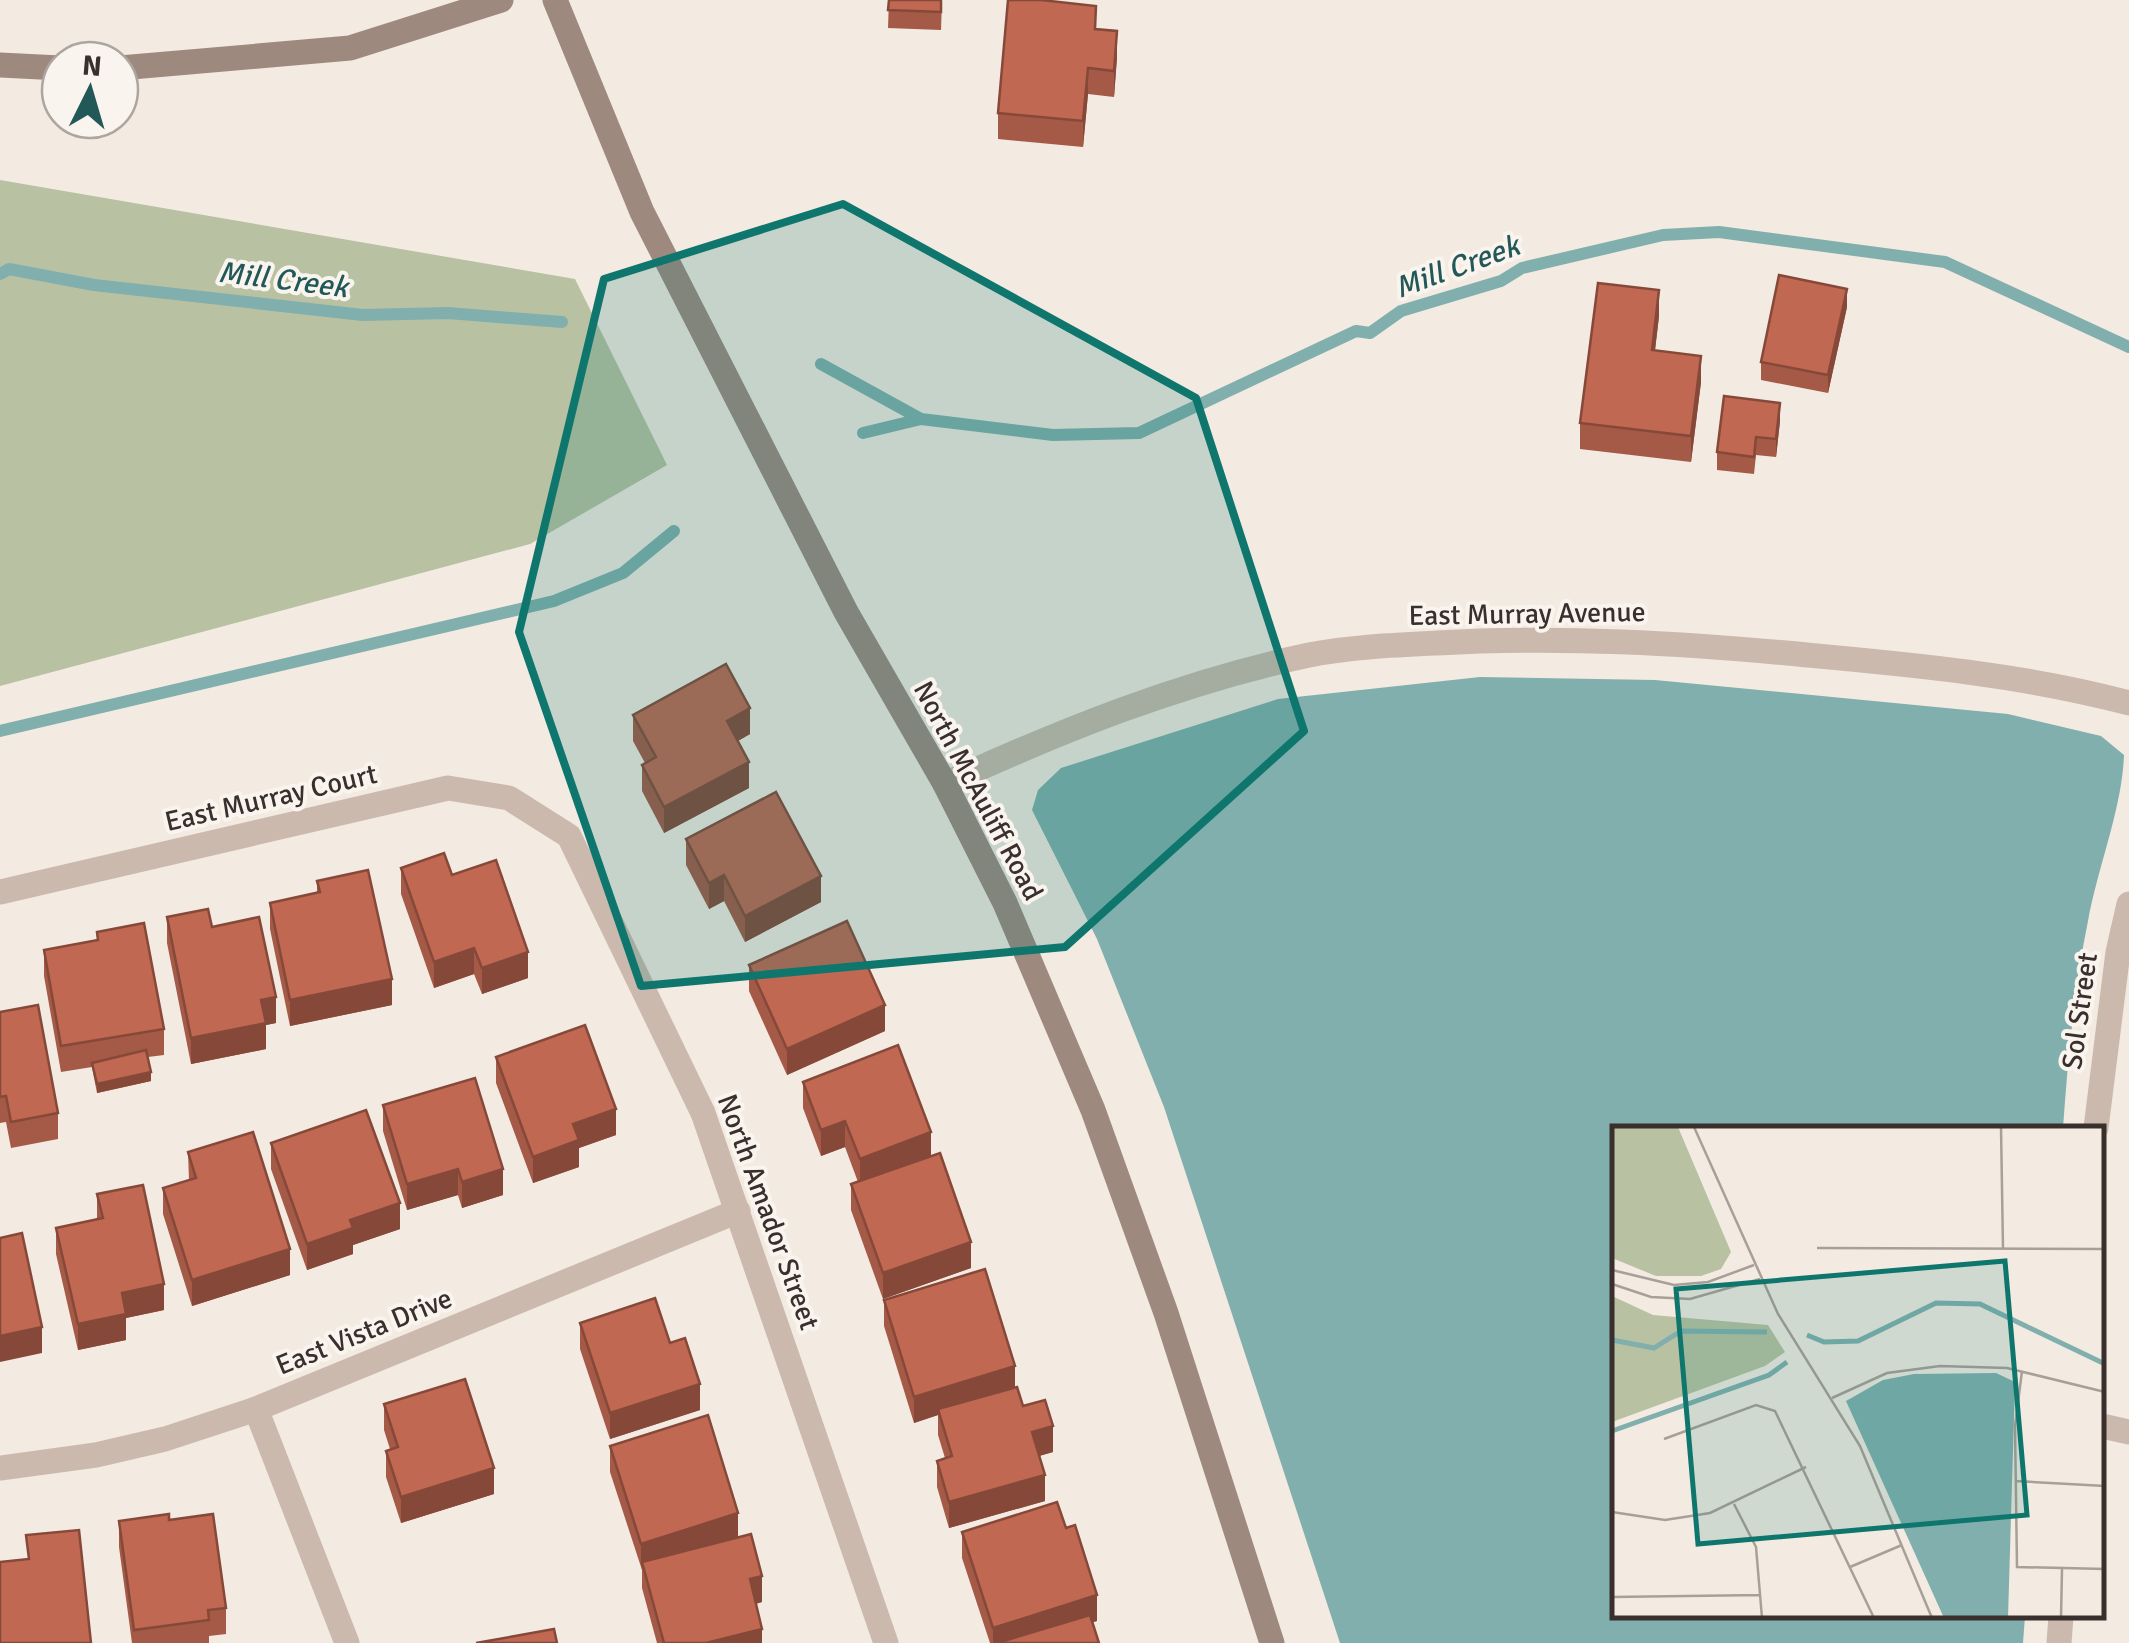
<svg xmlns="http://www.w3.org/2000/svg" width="2129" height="1643" font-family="Signika,sans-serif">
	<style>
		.green { fill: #b8c1a2 }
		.water { fill: #81afae }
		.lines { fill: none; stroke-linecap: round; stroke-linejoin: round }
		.stream { stroke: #81afae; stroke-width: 12 }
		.street { stroke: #cbb9ad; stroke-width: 25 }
		.secondary { stroke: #9e897f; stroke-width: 25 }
		.wall { fill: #a55947 }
		.shaded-wall { fill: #864939 }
		.building { fill: #c06852; stroke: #864939; stroke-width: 2.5 }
		.marked { fill: #0f766e; fill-opacity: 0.2; stroke: #0f766e; stroke-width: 8; stroke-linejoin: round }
		.labels { text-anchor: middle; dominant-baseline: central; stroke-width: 8; stroke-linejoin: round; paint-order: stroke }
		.street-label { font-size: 28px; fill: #392f2c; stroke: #faf4ee }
		.water-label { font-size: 30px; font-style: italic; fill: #235859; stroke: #faf4ee }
		.inset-river { fill: none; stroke: #81afae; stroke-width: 5 }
		.inset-road { fill: none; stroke: #a99f99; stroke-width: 2.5 }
		.view { fill: #0f766e; fill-opacity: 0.15; stroke: #0f766e; stroke-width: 5 }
		.inset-edge { fill: none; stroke: #392f2c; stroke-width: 5 }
	</style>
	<rect width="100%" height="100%" fill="#f3eae1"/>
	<!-- green -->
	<polygon class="green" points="0,180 575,279 667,465 530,544 0,686"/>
	<!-- water -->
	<path class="water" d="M1480,677l175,3 353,34 93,22 23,19c-2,54 -26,111 -36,166 -14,68 -20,138 -25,207h-449v488h411l-2,27h-683l-176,-536 -67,-168 -65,-129 6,-20 23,-22 217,-69z"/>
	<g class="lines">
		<!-- stream -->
		<g class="stream">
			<polyline points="0,274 9,269 94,285 363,315 448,313 562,322"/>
			<polyline points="821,364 921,419 1053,435 1139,433 1356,331 1370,333 1401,311 1501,281 1522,268 1663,235 1719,232 1945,262 2129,347"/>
			<polyline points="863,433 921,419"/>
			<polyline points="0,731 554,601 623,573 674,531"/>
		</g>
		<!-- street -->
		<g class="street">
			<path d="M945,784c117,-54 237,-102 364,-129 41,-8 86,-10 128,-12 124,-7 246,0 370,12 108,10 217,20 322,48"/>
			<polyline points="0,892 448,788 509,798 569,836 703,1113 886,1643"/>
			<polyline points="2096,1128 2118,952 2129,904"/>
			<polyline points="256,1409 347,1643"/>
			<polyline points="2102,1426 2129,1432"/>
			<polyline points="0,1468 96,1455 165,1439 256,1409 738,1211"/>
			<polyline points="2059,1643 2061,1616"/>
		</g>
		<!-- secondary -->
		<g class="secondary">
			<polyline points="555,0 642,212 846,612 945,784 1005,903 1093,1110 1166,1313 1272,1643"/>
			<polyline points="0,65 60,68"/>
			<polyline points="120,68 350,48 501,0"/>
		</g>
	</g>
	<!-- wall -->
	<g class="wall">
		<polygon points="889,0 942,0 941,30 888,28"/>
		<polygon points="1043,1 1096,29 1117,57 1114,97 1088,94 1083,147 998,139 998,113"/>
		<polygon points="1847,307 1828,393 1761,380 1761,362"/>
		<polygon points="1659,316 1655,350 1701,382 1691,462 1580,449 1580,423"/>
		<polygon points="1780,421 1776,457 1756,455 1754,474 1717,470 1717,452"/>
		<polygon points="633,715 750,734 738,741 749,788 664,833 642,791 642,765 645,763 633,741"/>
		<polygon points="686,839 821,902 745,942 724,901 709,909 686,865"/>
		<polygon points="401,868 452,875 528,978 482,994 474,974 434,988 401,894"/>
		<polygon points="317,881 392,1005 290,1026 270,929 270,903 317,893"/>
		<polygon points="167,917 212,927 276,1023 266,1025 266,1049 191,1064 167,943"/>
		<polygon points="97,932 164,1029 164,1055 148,1057 151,1081 97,1093 92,1067 61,1072 44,976 44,950 97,940"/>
		<polygon points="749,965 885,1031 787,1075 749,991"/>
		<polygon points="0,1012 58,1113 58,1139 11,1148 6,1122 0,1123"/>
		<polygon points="496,1057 616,1135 579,1148 579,1167 533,1183 496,1083"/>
		<polygon points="803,1082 931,1156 971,1268 883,1299 851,1210 851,1184 858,1182 845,1147 821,1156 803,1108"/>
		<polygon points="383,1105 503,1195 462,1208 458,1195 407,1210 383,1131"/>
		<polygon points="271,1143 400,1229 353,1245 353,1254 307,1270 271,1169"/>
		<polygon points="188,1152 290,1275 192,1306 163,1214 163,1188 189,1180"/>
		<polygon points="97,1194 164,1310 126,1318 126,1340 78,1350 56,1254 56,1228 97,1219"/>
		<polygon points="884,1300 1015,1387 1023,1406 1053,1452 1039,1456 1045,1501 949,1528 937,1487 937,1461 945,1458 938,1435 938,1415 914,1423 884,1326"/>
		<polygon points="580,1323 670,1343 700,1410 610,1439 580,1349"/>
		<polygon points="384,1404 494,1494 401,1523 386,1477 386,1451 390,1449 384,1430"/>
		<polygon points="610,1446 738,1537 762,1602 756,1604 762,1643 657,1643 642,1588 642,1570 610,1472"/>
		<polygon points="169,1520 226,1608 226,1634 209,1636 209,1643 132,1643 119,1547 119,1521"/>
		<polygon points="1066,1528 1097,1621 1092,1622 1099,1643 990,1643 962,1558 962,1532"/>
	</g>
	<!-- shaded-wall -->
	<g class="shaded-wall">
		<polygon points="1117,31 1117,57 1114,97 1114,71"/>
		<polygon points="1088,68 1088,94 1083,147 1083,121"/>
		<polygon points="1847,289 1847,307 1828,393 1828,375"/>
		<polygon points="1659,290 1659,316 1652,376 1652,350"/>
		<polygon points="1701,356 1701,382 1691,462 1691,436"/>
		<polygon points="1780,403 1780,421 1776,457 1776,439"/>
		<polygon points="750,708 750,734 727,747 727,721"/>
		<polygon points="749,762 749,788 664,833 664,807"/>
		<polygon points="724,875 724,901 709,909 709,883"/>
		<polygon points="821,876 821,902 745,942 745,916"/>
		<polygon points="474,948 474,974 434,988 434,962"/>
		<polygon points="528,952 528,978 482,994 482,968"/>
		<polygon points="392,979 392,1005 290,1026 290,1000"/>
		<polygon points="276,997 276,1023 266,1025 266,1049 191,1064 191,1038 261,1000"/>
		<polygon points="885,1005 885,1031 787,1075 787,1049"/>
		<polygon points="151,1072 151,1081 97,1093 97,1084"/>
		<polygon points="616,1109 616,1135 579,1148 579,1167 533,1183 533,1157 573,1124"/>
		<polygon points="845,1121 845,1147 821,1156 821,1130"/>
		<polygon points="931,1132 931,1158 860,1185 860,1159"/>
		<polygon points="458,1169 458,1195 407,1210 407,1184"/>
		<polygon points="503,1169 503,1195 462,1208 462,1182"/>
		<polygon points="400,1203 400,1229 353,1245 353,1254 307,1270 307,1244 350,1220"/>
		<polygon points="971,1242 971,1268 883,1299 883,1273"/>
		<polygon points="290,1249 290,1275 192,1306 192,1280"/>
		<polygon points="164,1284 164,1310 126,1318 126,1340 78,1350 78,1324 122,1293"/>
		<polygon points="42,1327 42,1353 0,1362 0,1336"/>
		<polygon points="1015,1366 1015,1392 938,1409 938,1415 914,1423 914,1397"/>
		<polygon points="700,1384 700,1410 610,1439 610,1413"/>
		<polygon points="1053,1426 1053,1452 1032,1458 1032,1432"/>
		<polygon points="494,1468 494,1494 401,1523 401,1497"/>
		<polygon points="1045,1475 1045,1501 949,1528 949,1502"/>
		<polygon points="738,1513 738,1539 642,1562 641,1570 641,1544"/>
		<polygon points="762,1576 762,1602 750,1605 750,1579"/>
		<polygon points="1097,1595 1097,1621 1029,1643 993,1643 993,1628"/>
		<polygon points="762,1629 762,1643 706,1643"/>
	</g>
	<!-- building -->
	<g class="building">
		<polygon points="889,0 941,0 941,12 888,10"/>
		<polygon points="1008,0 1041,0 1096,6 1095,29 1117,31 1114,71 1088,68 1083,121 998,113"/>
		<polygon points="1779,275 1847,289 1828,375 1761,362"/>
		<polygon points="1598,283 1659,290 1652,350 1701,356 1691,436 1580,423"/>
		<polygon points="1724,396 1780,403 1776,439 1756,437 1754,457 1717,452"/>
		<polygon points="726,664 750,708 727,721 749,762 664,807 642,765 656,757 633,715"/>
		<polygon points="776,792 821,876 745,916 724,875 709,883 686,839"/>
		<polygon points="444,853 452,875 496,860 528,952 482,968 474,948 434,962 401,868"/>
		<polygon points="368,870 392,979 290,1000 270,903 320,892 317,881"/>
		<polygon points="208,909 212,927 259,917 276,997 261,1000 266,1023 191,1038 167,917"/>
		<polygon points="847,921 885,1005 787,1049 749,965"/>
		<polygon points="144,923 164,1029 61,1046 44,950 98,940 97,932"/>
		<polygon points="38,1005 58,1113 11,1122 6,1096 0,1097 0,1012"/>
		<polygon points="585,1025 616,1109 573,1124 579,1140 533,1157 496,1057"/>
		<polygon points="898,1045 931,1132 860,1159 845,1121 821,1130 803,1082"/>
		<polygon points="146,1050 151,1072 97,1084 92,1063"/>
		<polygon points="475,1078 503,1169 462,1182 458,1169 407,1184 383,1105"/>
		<polygon points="366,1110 400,1203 350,1220 353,1228 307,1244 271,1143"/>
		<polygon points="253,1132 290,1249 192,1280 163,1188 196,1178 188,1152"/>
		<polygon points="940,1153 971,1242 883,1273 851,1184"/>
		<polygon points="143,1185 164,1284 122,1293 126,1314 78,1324 56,1228 103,1218 97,1194"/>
		<polygon points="22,1233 42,1327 0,1336 0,1238"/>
		<polygon points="985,1269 1015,1366 914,1397 884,1300"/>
		<polygon points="655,1298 670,1343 685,1338 700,1384 610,1413 580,1323"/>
		<polygon points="465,1379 494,1468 401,1497 386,1451 398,1447 384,1404"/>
		<polygon points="1017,1387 1023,1406 1045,1400 1053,1426 1032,1432 1045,1475 949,1502 937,1461 952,1456 938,1409"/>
		<polygon points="708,1415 738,1513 641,1544 610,1446"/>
		<polygon points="1057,1502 1066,1528 1075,1525 1097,1595 993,1628 962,1532"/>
		<polygon points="169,1514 169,1520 213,1514 226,1608 208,1610 209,1620 134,1630 119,1521"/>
		<polygon points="79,1530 91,1643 0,1643 0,1562 29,1559 26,1535"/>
		<polygon points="751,1534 762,1576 750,1579 762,1629 706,1643 664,1643 642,1562"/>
		<polygon points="1090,1615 1099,1643 997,1643"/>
		<polygon points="554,1629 557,1643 476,1643"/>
	</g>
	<!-- marked area -->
	<path class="marked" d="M843,204l353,194 108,333 -239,216 -424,39 -122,-354 85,-353z"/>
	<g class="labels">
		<!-- street labels -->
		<g class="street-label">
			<text transform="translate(1527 614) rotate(-1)">East Murray Avenue</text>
			<text transform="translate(978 791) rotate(62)">North McAuliff Road</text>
			<text transform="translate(271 798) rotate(-13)">East Murray Court</text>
			<text transform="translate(2080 1011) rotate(-82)">Sol Street</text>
			<text transform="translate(768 1212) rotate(70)">North Amador Street</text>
			<text transform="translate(364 1332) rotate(-22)">East Vista Drive</text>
		</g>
		<!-- water labels -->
		<g class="water-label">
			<text transform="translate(1457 267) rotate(-20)">Mill Creek</text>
			<text transform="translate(283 280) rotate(7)">Mill Creek</text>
		</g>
	</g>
	<!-- overview -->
	<g transform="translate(1612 1126)">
		<rect width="492" height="492" fill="#f3eae1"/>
		<path d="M0,1h66l53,125 -10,17 -20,7h-45l-44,-18zM0,170l41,19 115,10 17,27 -20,14 -153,56z" fill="#b8c1a2"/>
		<path d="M384,247l19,9 -7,236h-64l-98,-217 37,-21 31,-6z" fill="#81afae"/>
		<path class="inset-river" d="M195,209l17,7 34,-1 78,-38 44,1 125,60M0,214l42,8 27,-17 86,1M0,305l157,-56 18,-13"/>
		<path class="inset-road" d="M82,1l84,187 82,132 72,172M389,1l2,122M205,122l288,1M0,144l62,15 34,-3 46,-17M0,158l39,13 39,2 70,-20M410,245l-7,55 2,141 88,2M220,272l55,-25 53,-7 67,2 98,24M52,313l92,-34 19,6 99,207M404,355l89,5M122,378l22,43 6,71M0,386l53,8 45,-7 96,-46M238,441l52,-22M0,471l149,-2M449,492l1,-49"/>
		<path class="view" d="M393,135l22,254 -329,29 -22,-255z"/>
		<rect width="492" height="492" class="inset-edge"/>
	</g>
	<!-- north arrow -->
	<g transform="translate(90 90) rotate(5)"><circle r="48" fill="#faf4ee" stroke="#ada5a0" stroke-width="2.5"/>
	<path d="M0-8L18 38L0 25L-18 38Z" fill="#235859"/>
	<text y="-15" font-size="28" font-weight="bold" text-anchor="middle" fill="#392f2c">N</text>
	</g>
</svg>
